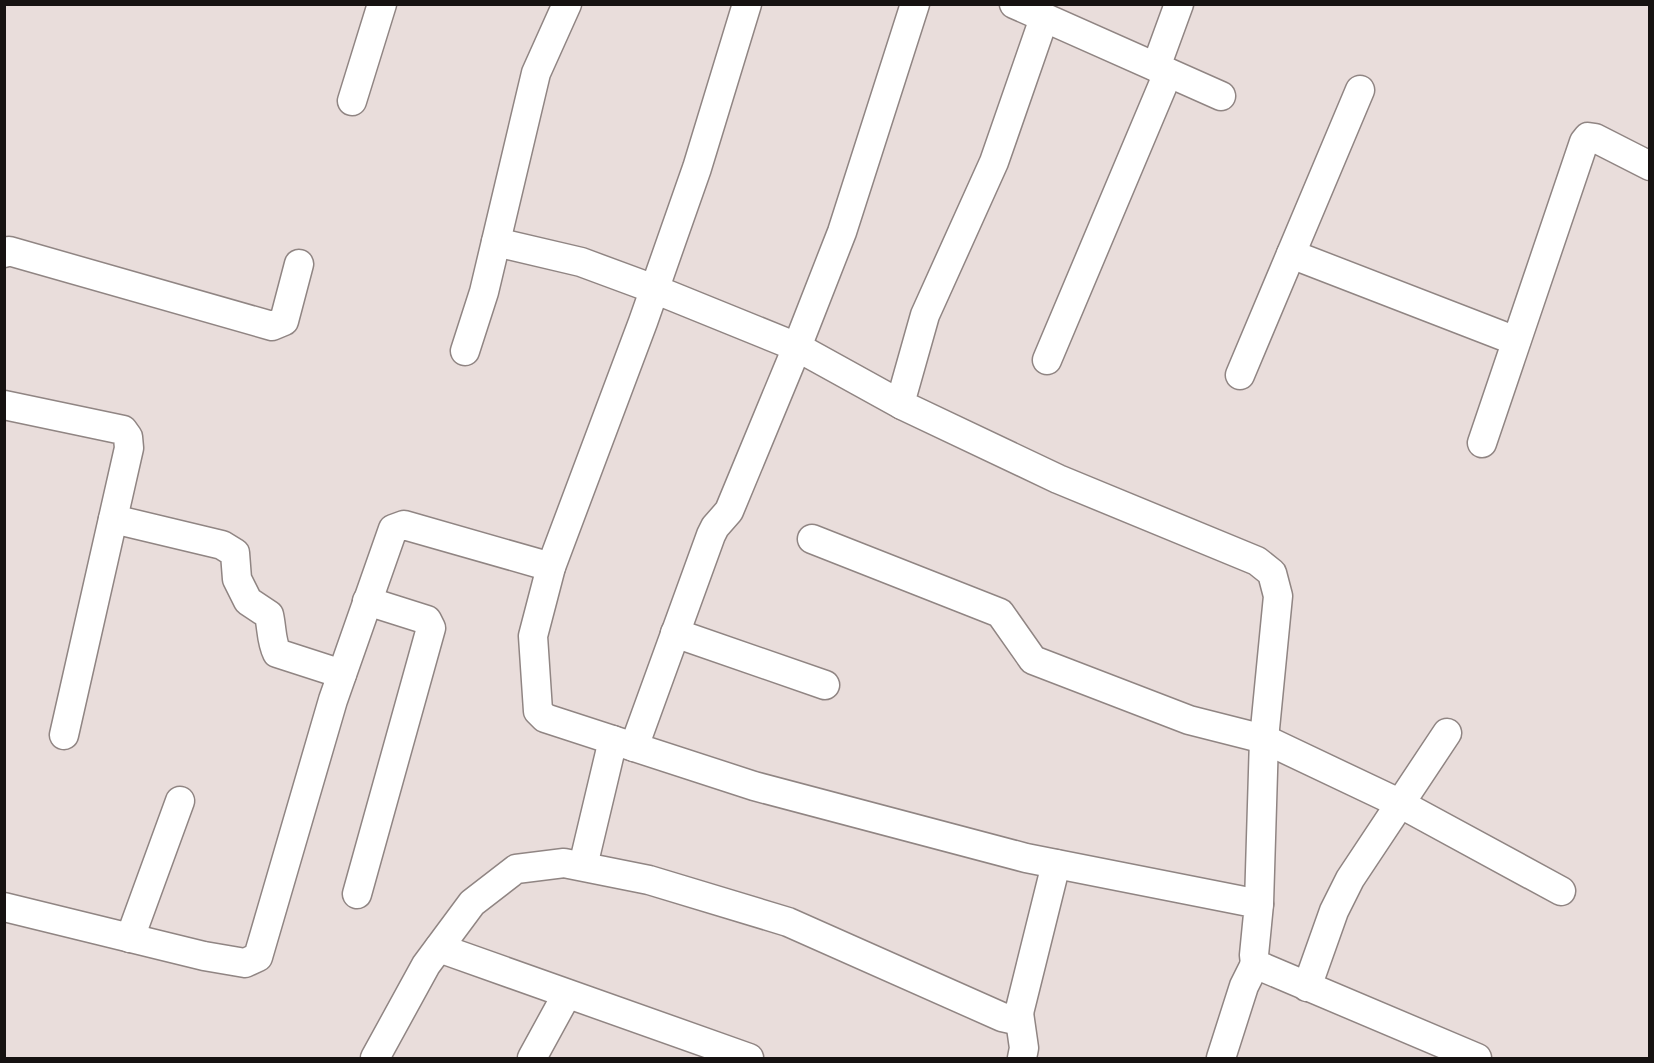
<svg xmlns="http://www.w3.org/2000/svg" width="1654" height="1063" font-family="Merriweather,serif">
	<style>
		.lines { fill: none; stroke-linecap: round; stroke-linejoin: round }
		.minor-casing { stroke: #908583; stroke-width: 31 }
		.minor { stroke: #fff; stroke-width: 28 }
	</style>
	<rect width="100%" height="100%" fill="#e9dddb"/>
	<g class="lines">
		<!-- minor casing -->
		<g class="minor-casing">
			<g id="minor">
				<polyline points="747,4 697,168 643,322 551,567 533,636 538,711 545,718 754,786 1026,858 1259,904 1254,955 1255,964 1477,1058"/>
				<polyline points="1014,4 1221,96"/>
				<polyline points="1044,18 994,162 925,315 901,400 902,405 1058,479 1257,561 1272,573 1278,596 1264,739 1259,904"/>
				<polyline points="1156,67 1179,4"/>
				<polyline points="352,101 382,4"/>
				<polyline points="496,242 581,262 654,289 797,347 902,405"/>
				<polyline points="4,253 9,251 272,326 284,321 299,264"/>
				<polyline points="1291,254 1516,341"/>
				<polyline points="465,351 484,292 536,73 567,4"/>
				<polyline points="1047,360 1168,73"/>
				<polyline points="1240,375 1360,90"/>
				<polyline points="4,405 123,430 128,437 129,448 64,735"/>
				<polyline points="1482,443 1584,142 1588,137 1595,138 1650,166"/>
				<path d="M113,519l109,26 13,8 2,26 11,22 21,14c3,13 2,26 8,38l65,21"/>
				<polyline points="812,539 1000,613 1033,660 1189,720 1264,739 1399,803 1561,891"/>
				<polyline points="675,633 825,685"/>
				<polyline points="634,747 711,535 715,527 729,511 797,347 842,232 915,4"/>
				<polyline points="583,866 613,740"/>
				<polyline points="357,894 431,628 427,620 367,601"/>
				<polyline points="4,907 204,956 245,963 258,957 333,700 393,529 404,525 551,567"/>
				<polyline points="130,938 180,801"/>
				<polyline points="439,948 749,1058"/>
				<polyline points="1307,987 1334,911 1350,879 1447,733"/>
				<polyline points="1019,1013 1024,1048 1022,1058"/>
				<polyline points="375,1058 426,965 472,903 516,869 564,863 649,880 788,922 1002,1017 1011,1019 1019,1013 1056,864"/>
				<polyline points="532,1058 567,994"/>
				<polyline points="1221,1058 1244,986 1255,964"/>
			</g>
		</g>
		<!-- minor -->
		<use href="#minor" class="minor"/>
	</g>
	<!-- border -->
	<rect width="1654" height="1063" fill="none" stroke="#161211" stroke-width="12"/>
</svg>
